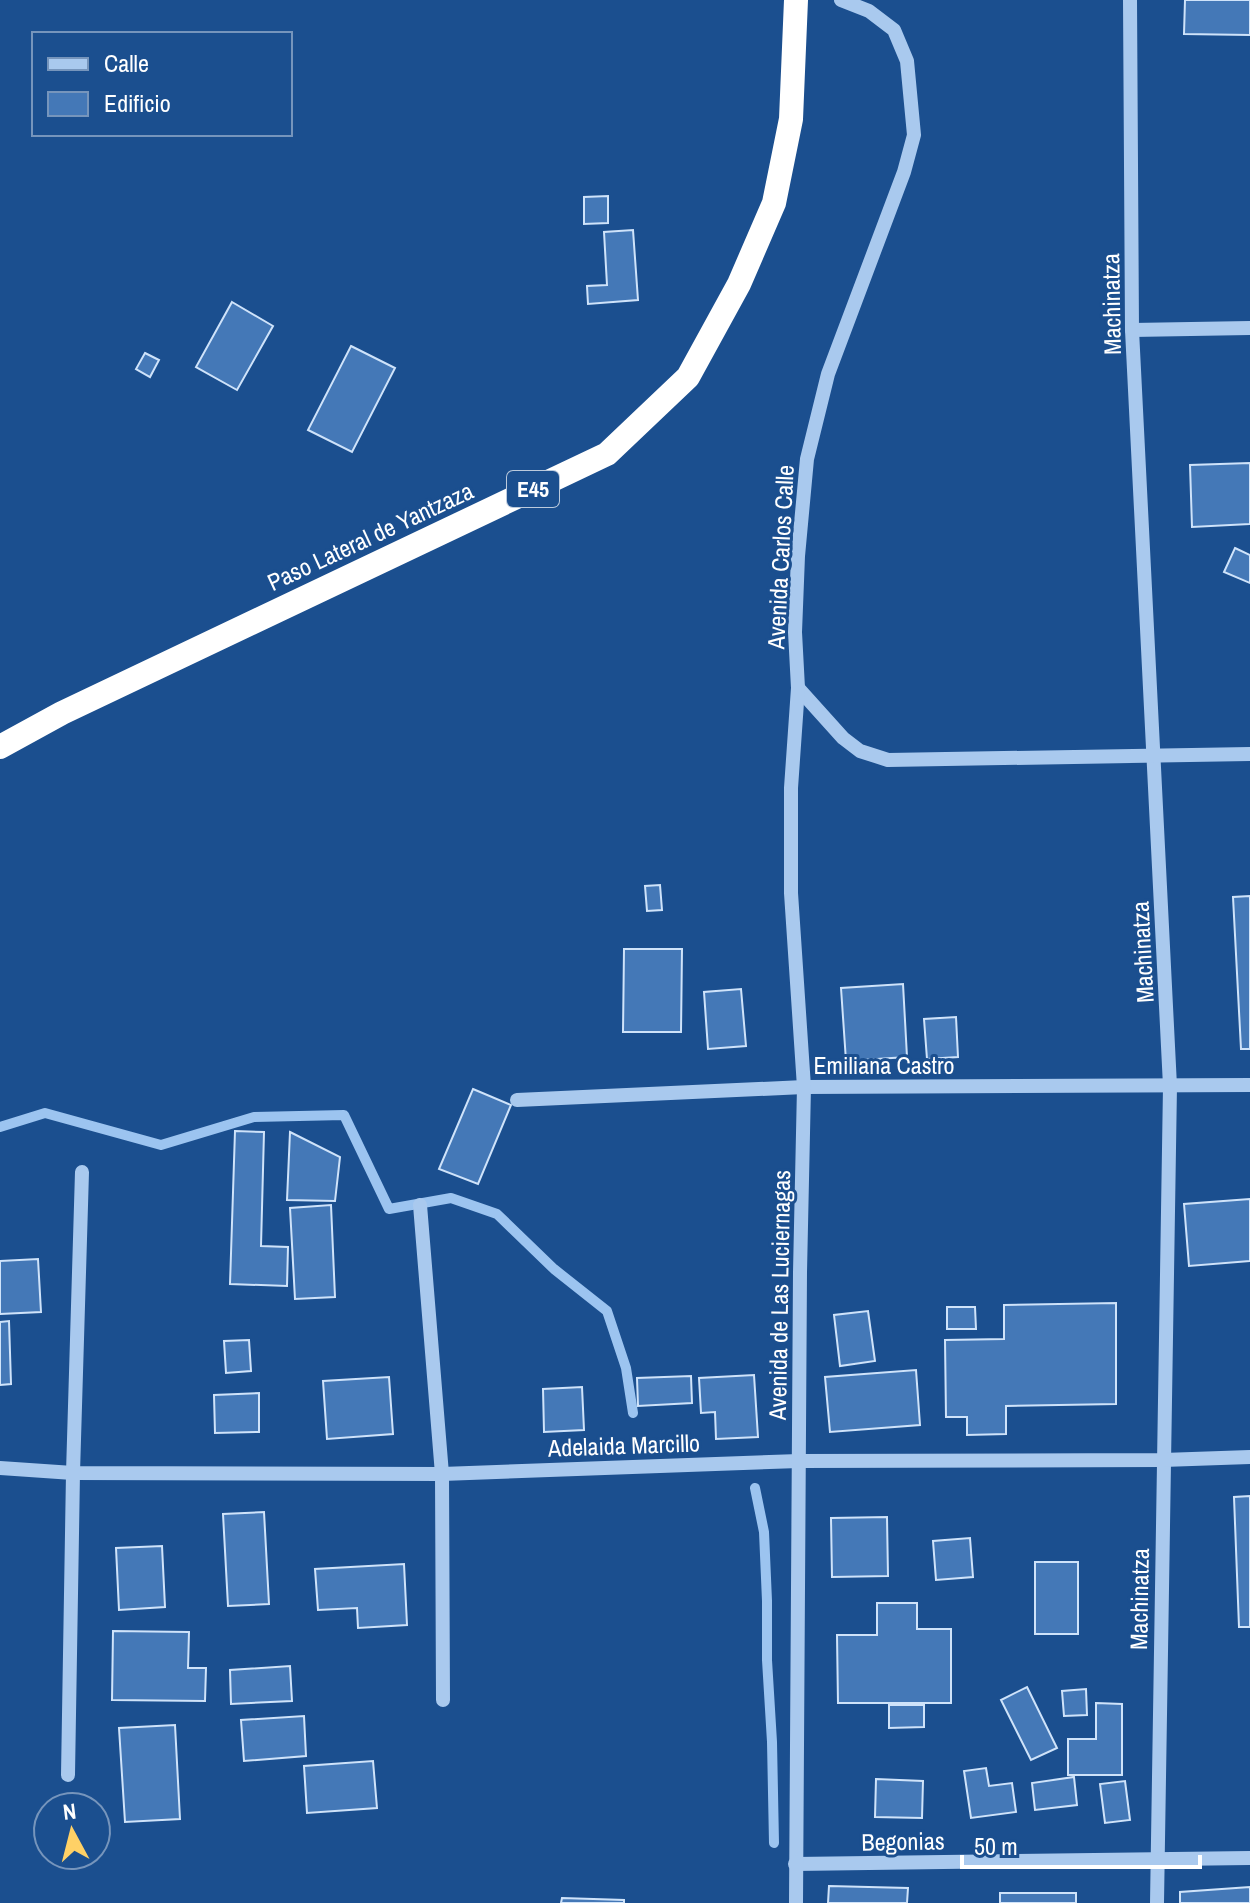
<svg xmlns="http://www.w3.org/2000/svg" width="1250" height="1903" font-family="'Archivo Narrow',sans-serif">
	<style>
		.lines { fill: none; stroke-linecap: round; stroke-linejoin: round }
		.stream { stroke: #9cc4f0; stroke-width: 10 }
		.building { fill: #4478b7; stroke: #cfe3fa; stroke-width: 2 }
		.minor { stroke: #a9c9ee; stroke-width: 14 }
		.highway { stroke: #fff; stroke-width: 24 }
		.labels { text-anchor: middle; dominant-baseline: central; stroke-width: 6; stroke-linejoin: round; paint-order: stroke }
		.shield { fill: #1b4f8f; stroke: #bbcadd; stroke-width: 2 }
		.shield-label { font-size: 22px; font-weight: bold; fill: #fff }
		.street-label { font-size: 24px; fill: #fff; stroke: #1b4f8f }
	</style>
	<rect width="100%" height="100%" fill="#1b4f8f"/>
	<g class="lines">
		<!-- stream -->
		<g class="stream">
			<polyline points="0,1127 45,1113 161,1145 254,1117 344,1115 389,1209 451,1198 497,1214 554,1269 607,1311 626,1368 633,1413"/>
			<polyline points="755,1488 764,1532 767,1601 767,1660 772,1742 774,1843"/>
		</g>
	</g>
	<!-- building -->
	<g class="building">
		<polygon points="1185,0 1250,0 1250,35 1184,34"/>
		<polygon points="608,196 608,223 584,224 584,197"/>
		<polygon points="633,230 638,300 588,304 587,286 607,285 604,232"/>
		<polygon points="232,302 273,326 237,390 196,367"/>
		<polygon points="351,346 395,368 352,452 308,430"/>
		<polygon points="145,353 159,360 150,377 136,369"/>
		<polygon points="1250,463 1250,524 1192,527 1190,465"/>
		<polygon points="1235,548 1250,555 1250,583 1224,572"/>
		<polygon points="660,885 662,910 647,911 645,886"/>
		<polygon points="1250,896 1250,1049 1241,1049 1233,897"/>
		<polygon points="624,949 682,949 681,1032 623,1032"/>
		<polygon points="903,984 907,1057 846,1061 841,988"/>
		<polygon points="741,989 746,1046 708,1049 704,992"/>
		<polygon points="956,1017 958,1057 927,1059 924,1019"/>
		<polygon points="473,1089 511,1105 478,1184 439,1169"/>
		<polygon points="235,1131 264,1132 261,1246 288,1247 287,1286 230,1284"/>
		<polygon points="290,1132 340,1157 335,1201 287,1200"/>
		<polygon points="1250,1199 1250,1261 1189,1266 1184,1204"/>
		<polygon points="331,1205 335,1297 295,1299 290,1208"/>
		<polygon points="38,1259 41,1312 0,1314 0,1261"/>
		<polygon points="1116,1303 1116,1404 1006,1406 1006,1434 967,1435 967,1417 946,1417 945,1340 1004,1339 1004,1305"/>
		<polygon points="947,1307 975,1307 976,1329 947,1329"/>
		<polygon points="868,1311 875,1361 840,1366 834,1315"/>
		<polygon points="9,1321 11,1384 0,1385 0,1322"/>
		<polygon points="249,1340 251,1371 226,1373 224,1341"/>
		<polygon points="916,1370 920,1425 830,1432 825,1377"/>
		<polygon points="754,1375 758,1437 716,1439 715,1412 701,1413 699,1378"/>
		<polygon points="691,1376 692,1403 638,1406 637,1378"/>
		<polygon points="389,1377 393,1434 327,1439 323,1381"/>
		<polygon points="582,1387 584,1430 544,1432 543,1389"/>
		<polygon points="259,1393 259,1432 215,1433 214,1395"/>
		<polygon points="1250,1496 1250,1627 1239,1627 1234,1497"/>
		<polygon points="264,1512 269,1604 228,1606 223,1514"/>
		<polygon points="887,1517 888,1576 832,1577 831,1518"/>
		<polygon points="970,1538 973,1577 936,1580 933,1541"/>
		<polygon points="162,1546 165,1607 119,1610 116,1548"/>
		<rect x="1035" y="1562" width="43" height="72"/>
		<polygon points="404,1564 407,1625 358,1628 357,1608 318,1610 315,1569"/>
		<polygon points="877,1603 917,1603 917,1629 951,1629 951,1703 838,1703 837,1635 877,1635"/>
		<polygon points="113,1631 189,1632 188,1668 206,1668 205,1701 112,1700"/>
		<polygon points="290,1666 292,1701 231,1704 230,1670"/>
		<polygon points="1027,1687 1057,1748 1031,1760 1001,1700"/>
		<polygon points="1086,1689 1087,1715 1064,1716 1062,1691"/>
		<polygon points="1096,1703 1122,1704 1122,1775 1068,1775 1068,1739 1096,1739"/>
		<polygon points="889,1705 924,1705 924,1727 889,1728"/>
		<polygon points="304,1716 306,1756 244,1761 241,1720"/>
		<polygon points="175,1725 180,1819 125,1822 119,1728"/>
		<polygon points="373,1761 377,1808 307,1813 304,1766"/>
		<polygon points="986,1768 989,1786 1012,1783 1016,1812 971,1818 964,1771"/>
		<polygon points="1074,1777 1077,1805 1035,1810 1032,1783"/>
		<polygon points="876,1779 923,1781 922,1818 875,1817"/>
		<polygon points="1125,1781 1130,1820 1105,1823 1100,1784"/>
		<polygon points="829,1886 908,1888 907,1903 828,1903"/>
		<polygon points="1250,1887 1250,1903 1180,1903 1180,1892"/>
		<rect x="1000" y="1893" width="76" height="10"/>
		<polygon points="562,1898 624,1900 624,1903 561,1903"/>
	</g>
	<g class="lines">
		<!-- minor -->
		<g class="minor">
			<polyline points="1130,0 1132,330 1170,1086 1157,1903"/>
			<polyline points="1132,330 1250,328"/>
			<polyline points="798,688 843,738 860,751 888,760 1250,754"/>
			<polyline points="517,1100 804,1087 1250,1085"/>
			<polyline points="420,1205 442,1474 443,1700"/>
			<polyline points="0,1468 73,1473 442,1474 799,1461 1163,1460 1250,1457"/>
			<polyline points="68,1775 73,1473 82,1172"/>
			<polyline points="795,1864 1250,1858"/>
			<polyline points="796,1903 800,1272 804,1087 791,893 791,788 798,688 795,632 798,556 807,459 828,374 904,172 914,135 907,61 894,30 869,11 841,0"/>
		</g>
		<!-- highway -->
		<polyline class="highway" points="0,747 62,713 607,454 688,377 739,284 774,203 791,119 796,0"/>
	</g>
	<g class="labels">
		<!-- shield labels -->
		<rect class="shield" x="507" y="471" width="52" height="36" rx="6"/>
		<g class="shield-label">
			<text x="533" y="489">E45</text>
		</g>
		<!-- street labels -->
		<g class="street-label">
			<text transform="translate(1111 304) rotate(-91)">Machinatza</text>
			<text transform="translate(370 536) rotate(-25)">Paso Lateral de Yantzaza</text>
			<text transform="translate(780 557) rotate(-87)">Avenida Carlos Calle</text>
			<text transform="translate(1142 952) rotate(-93)">Machinatza</text>
			<text x="884" y="1065">Emiliana Castro</text>
			<text transform="translate(779 1295) rotate(-89)">Avenida de Las Luciernagas</text>
			<text transform="translate(624 1445) rotate(-2)">Adelaida Marcillo</text>
			<text transform="translate(1139 1599) rotate(-89)">Machinatza</text>
			<text transform="translate(903 1841) rotate(-1)">Begonias</text>
		</g>
	</g>
	<!-- legend -->
	<rect x="32" y="32" width="260" height="104" fill="#1b4f8f" stroke="#7695bc" stroke-width="2"/>
	<rect x="48" y="58" width="40" height="12" fill="#a9c9ee" stroke="#7695bc" stroke-width="2"/>
	<text x="104" y="72" font-size="24" fill="#ffffff">Calle</text>
	<rect x="48" y="92" width="40" height="24" fill="#4478b7" stroke="#7695bc" stroke-width="2"/>
	<text x="104" y="112" font-size="24" fill="#ffffff">Edificio</text>
	<!-- north arrow -->
	<g transform="translate(72 1831) rotate(353)"><circle r="38" fill="#1b4f8f" stroke="#7695bc" stroke-width="2"/>
	<path d="M0-6L14 30L0 20L-14 30Z" fill="#ffd166"/>
	<text y="-12" font-size="22" font-weight="bold" text-anchor="middle" fill="#ffffff">N</text>
	</g>
	<!-- scale -->
	<path d="M962 1855v12h238v-12" fill="none" stroke="#ffffff" stroke-width="4"/>
	<text x="974" y="1855" font-size="24" fill="#ffffff" stroke="#1b4f8f" stroke-width="6" paint-order="stroke">50 m</text>
</svg>
